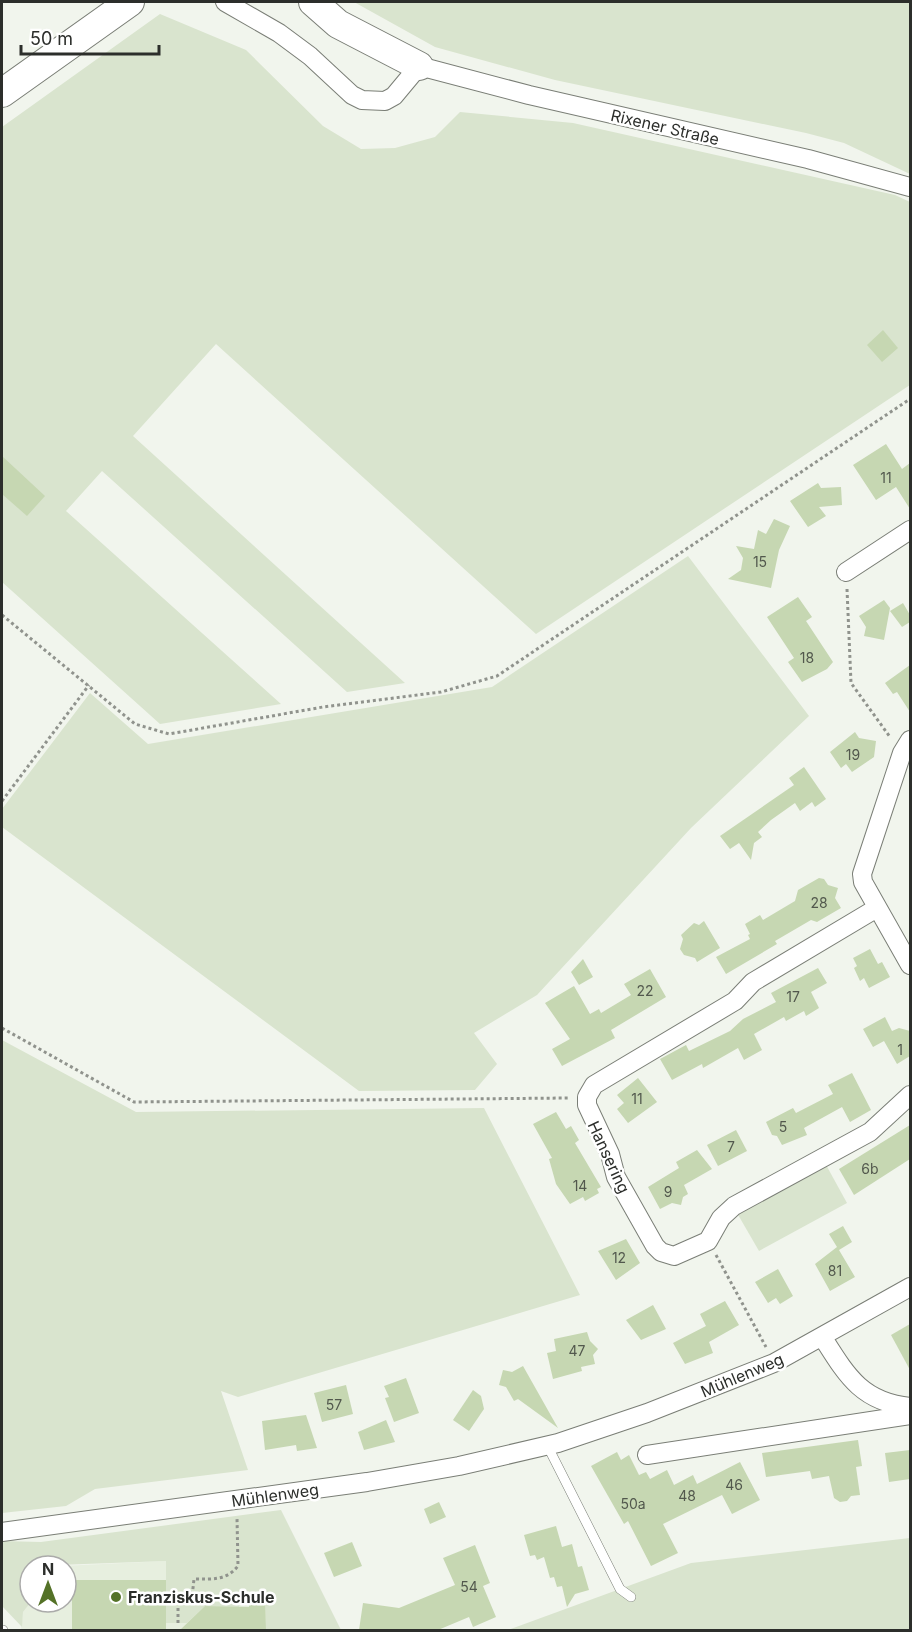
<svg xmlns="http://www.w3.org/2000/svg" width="912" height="1632" font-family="Inter,sans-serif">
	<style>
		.built { fill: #e7efdf }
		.green { fill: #d9e4ce }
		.building { fill: #c6d7b2 }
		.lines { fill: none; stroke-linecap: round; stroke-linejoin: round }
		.lane-casing { stroke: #7a7e76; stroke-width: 10 }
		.street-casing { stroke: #7a7e76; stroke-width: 20 }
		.primary-casing { stroke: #7a7e76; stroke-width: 30 }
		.path { stroke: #90938d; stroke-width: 3; stroke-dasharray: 3 3; stroke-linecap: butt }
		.lane { stroke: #fff; stroke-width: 9 }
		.street { stroke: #fff; stroke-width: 18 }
		.primary { stroke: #fff; stroke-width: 28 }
		.poi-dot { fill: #547227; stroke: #fff; stroke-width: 2 }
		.labels { text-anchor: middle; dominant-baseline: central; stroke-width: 5; stroke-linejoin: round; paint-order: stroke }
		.number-label { font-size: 14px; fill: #52584d }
		.street-label { font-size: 16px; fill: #2c2e2b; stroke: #fff }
		.poi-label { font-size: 16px; font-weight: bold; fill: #2c2e2b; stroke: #fff; text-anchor: start }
	</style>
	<rect width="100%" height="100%" fill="#f1f5ed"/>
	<!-- built -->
	<polygon class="built" points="166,1561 239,1591 265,1592 266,1630 21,1630 23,1612 31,1602 66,1602 66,1566 62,1566"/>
	<!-- green -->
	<g class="green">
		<polygon points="354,2 910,2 910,174 844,143 806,133 555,80 435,47"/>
		<polygon points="160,14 246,50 323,126 361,149 395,148 435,137 460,112 573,123 895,195 910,202 910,385 536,634 216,344 133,436 405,683 347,692 102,471 66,511 281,704 160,724 2,582 2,127"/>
		<polygon points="688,556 809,716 691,828 537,995 474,1033 497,1064 475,1090 359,1091 2,827 2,809 90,693 148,744 492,687"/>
		<polygon points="2,1040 136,1112 484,1108 580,1295 238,1397 221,1391 248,1470 95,1489 66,1506 2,1513"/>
		<polygon points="825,1163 847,1203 759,1251 737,1213"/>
		<polygon points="281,1510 341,1630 266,1630 265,1592 239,1591 239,1607 205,1606 187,1623 166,1623 166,1561 30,1566 31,1602 23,1612 22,1627 2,1606 2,1541 41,1542"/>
		<polygon points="910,1538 910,1630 508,1630 691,1563"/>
	</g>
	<!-- building -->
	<g class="building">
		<polygon points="883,330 898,348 882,362 867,345"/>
		<polygon points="886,444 902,469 910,463 910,509 896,487 876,500 853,465"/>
		<polygon points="2,456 45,496 27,516 2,494"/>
		<polygon points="818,483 821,488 841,487 842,505 819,507 826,516 808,527 790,501"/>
		<polygon points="774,519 790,526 779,550 771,588 728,579 741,570 743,558 736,546 754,549 758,530 766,534"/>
		<polygon points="798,597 812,617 806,621 833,662 827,669 802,682 788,662 794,658 767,617"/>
		<polygon points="884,600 890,608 884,640 864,636 866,627 859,616"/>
		<polygon points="903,603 910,615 910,622 902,627 890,611"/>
		<polygon points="910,665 910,712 897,692 893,694 885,683"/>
		<polygon points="855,732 859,738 876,741 874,757 852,772 846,764 841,768 830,752"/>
		<polygon points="804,767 826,799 815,807 812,802 800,811 795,803 771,820 758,832 762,837 754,843 751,860 739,843 730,849 720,836 794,785 789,778"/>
		<polygon points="819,878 824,879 828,885 838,888 835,898 841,908 817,922 811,920 775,941 777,944 726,974 716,957 750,939 748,935 750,934 745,924 760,915 763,920 795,901 798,890"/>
		<polygon points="704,921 720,948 697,962 695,958 684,955 680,949 683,939 681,935 694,923 699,925"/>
		<polygon points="870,949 878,964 882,962 890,977 869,988 864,978 860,981 854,968 857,966 853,958"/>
		<polygon points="583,959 593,977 579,985 571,972"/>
		<polygon points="818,968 827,983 811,992 819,1008 806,1016 804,1011 786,1021 784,1017 754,1034 762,1050 744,1060 738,1048 703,1068 702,1064 672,1080 660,1059 686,1045 689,1051 730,1031 743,1019 776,1002 771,993"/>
		<polygon points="650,969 666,997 611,1030 615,1038 562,1066 552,1049 570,1039 545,1003 574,986 590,1014 599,1009 601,1013 631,995 624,984"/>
		<polygon points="885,1017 892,1031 899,1028 910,1031 910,1056 897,1064 884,1041 873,1047 863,1029"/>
		<polygon points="852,1073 871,1110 850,1122 842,1107 804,1128 807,1135 782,1145 777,1136 772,1135 766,1122 793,1108 796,1113 833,1094 828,1085"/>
		<polygon points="638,1078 657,1102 628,1123 617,1109 624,1103 617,1095"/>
		<polygon points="556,1112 566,1129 571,1126 579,1140 575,1143 601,1187 597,1189 599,1193 585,1201 583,1197 570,1204 556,1184 549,1159 552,1158 533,1124"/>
		<polygon points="910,1125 910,1159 854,1195 839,1169"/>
		<polygon points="736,1130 747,1151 718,1166 707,1145"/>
		<polygon points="697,1150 712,1169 684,1185 688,1194 683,1197 681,1205 672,1203 660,1209 648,1187 679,1168 676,1162"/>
		<polygon points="843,1226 852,1242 839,1250 855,1277 830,1291 815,1264 837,1247 829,1234"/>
		<polygon points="626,1239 640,1263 616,1280 598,1251"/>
		<polygon points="778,1269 793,1296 780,1304 776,1298 768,1303 755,1282"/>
		<polygon points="725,1301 739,1325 709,1342 713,1353 685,1364 673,1343 706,1326 700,1314"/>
		<polygon points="653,1305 666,1329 641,1340 626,1320"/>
		<polygon points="910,1324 910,1370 891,1335"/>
		<polygon points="587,1332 590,1341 598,1349 593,1355 595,1364 581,1367 582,1371 553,1379 547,1353 556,1351 554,1339"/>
		<polygon points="523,1366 558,1428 518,1399 514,1401 506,1387 499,1385 503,1370 512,1372"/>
		<polygon points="406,1378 419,1413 394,1422 385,1398 389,1397 384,1386"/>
		<polygon points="346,1385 353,1414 322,1422 314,1393"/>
		<polygon points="473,1390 481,1396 484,1409 469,1431 453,1420"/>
		<polygon points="306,1415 317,1448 297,1451 296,1445 265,1450 262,1421"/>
		<polygon points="386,1420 395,1442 364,1450 358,1432"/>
		<polygon points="858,1440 862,1466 856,1467 860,1495 851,1496 847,1501 840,1502 834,1498 829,1476 812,1479 810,1471 766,1477 762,1453"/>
		<polygon points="910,1450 910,1479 889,1482 885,1453"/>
		<polygon points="617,1452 621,1460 629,1455 639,1475 646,1472 650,1479 667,1470 674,1485 693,1475 697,1484 740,1462 760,1500 732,1514 722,1495 663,1524 678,1553 651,1566 628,1521 624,1524 591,1466"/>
		<polygon points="439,1502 446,1517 430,1524 424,1509"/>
		<polygon points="556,1526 562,1547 572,1544 578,1567 582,1566 589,1590 575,1594 567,1607 562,1586 557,1587 554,1577 550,1578 544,1557 537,1560 535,1555 530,1556 524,1535"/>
		<polygon points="352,1542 362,1566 334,1577 324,1553"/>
		<polygon points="475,1545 490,1583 483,1586 496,1617 473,1627 469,1617 438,1630 359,1630 363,1603 399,1608 455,1585 443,1558"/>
		<rect x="72" y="1580" width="94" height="50"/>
		<polygon points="249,1592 265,1592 266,1630 180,1630 205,1606 249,1607"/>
	</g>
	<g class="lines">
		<!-- lane casing -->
		<g class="lane-casing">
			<g id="lane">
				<polyline points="547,1445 620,1589 631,1597"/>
				<polyline points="2,1630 3,1630"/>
			</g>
		</g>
		<!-- street casing -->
		<g class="street-casing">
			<g id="street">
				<polyline points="225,2 279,33 310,56 352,95 362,100 385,101 394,96 419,66 529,95 808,159 910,187"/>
				<polyline points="846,572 910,530"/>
				<polyline points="910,740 902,753 862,874 863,882 910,965"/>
				<polyline points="877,908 753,982 735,1001 594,1085 587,1097 587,1105 610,1154 616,1177 655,1246 661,1252 674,1256 708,1241 721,1218 734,1206 870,1132 910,1095"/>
				<path d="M823,1338c24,38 39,64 87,69"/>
				<polyline points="647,1455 910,1415"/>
				<polyline points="2,1532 367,1482 459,1466 558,1443 647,1413 774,1363 910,1287"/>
			</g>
		</g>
		<!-- primary casing -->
		<g class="primary-casing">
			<g id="primary">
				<polyline points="313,2 338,24 419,66"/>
				<polyline points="2,93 130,2"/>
			</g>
		</g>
		<!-- path -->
		<g class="path">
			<polyline points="847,589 851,683 890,737"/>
			<polyline points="2,615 135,724 169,734 323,707 441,692 497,676 910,399"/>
			<polyline points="2,801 89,685"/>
			<polyline points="2,1028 134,1102 569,1098"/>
			<polyline points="716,1255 766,1347"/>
			<path d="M178,1623v-26h14l2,-18c18,0 32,2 44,-13l-1,-48"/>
		</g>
		<!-- lane -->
		<use href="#lane" class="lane"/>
		<!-- street -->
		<use href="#street" class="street"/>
		<!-- primary -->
		<use href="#primary" class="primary"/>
	</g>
	<!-- markers -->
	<circle class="poi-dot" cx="116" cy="1597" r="6"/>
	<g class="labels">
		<!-- number labels -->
		<g class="number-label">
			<text x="886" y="477">11</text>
			<text x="760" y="561">15</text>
			<text x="807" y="657">18</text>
			<text x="853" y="754">19</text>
			<text x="819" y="902">28</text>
			<text x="645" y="990">22</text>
			<text x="793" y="996">17</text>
			<text x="900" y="1049">1</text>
			<text x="637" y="1098">11</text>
			<text x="783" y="1126">5</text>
			<text x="731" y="1146">7</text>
			<text x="870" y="1168">6b</text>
			<text x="580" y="1185">14</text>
			<text x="668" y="1191">9</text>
			<text x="619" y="1257">12</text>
			<text x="835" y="1270">81</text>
			<text x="577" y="1350">47</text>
			<text x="334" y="1404">57</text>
			<text x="734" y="1484">46</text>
			<text x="687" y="1495">48</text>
			<text x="633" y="1503">50a</text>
			<text x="469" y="1586">54</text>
		</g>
		<!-- street labels -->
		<g class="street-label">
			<text transform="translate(665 127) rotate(13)">Rixener Straße</text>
			<text transform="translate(609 1157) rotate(65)">Hansering</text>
			<text transform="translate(742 1375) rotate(-23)">Mühlenweg</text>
			<text transform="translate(275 1495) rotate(-8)">Mühlenweg</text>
		</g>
		<!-- poi labels -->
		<g class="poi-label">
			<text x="128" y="1597">Franziskus-Schule</text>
		</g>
	</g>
	<!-- border -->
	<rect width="912" height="1632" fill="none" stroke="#2c2e2b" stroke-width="6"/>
	<!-- north arrow -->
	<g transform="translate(48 1584)"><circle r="28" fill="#ffffff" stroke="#ababaa" stroke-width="1.5"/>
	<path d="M0-4.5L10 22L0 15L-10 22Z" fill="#547227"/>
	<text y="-9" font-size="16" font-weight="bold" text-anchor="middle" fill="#2c2e2b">N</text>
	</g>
	<!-- scale -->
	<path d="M21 45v9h138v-9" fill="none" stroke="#2c2e2b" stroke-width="3"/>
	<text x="30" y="45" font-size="18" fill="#2c2e2b" stroke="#ffffff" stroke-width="4.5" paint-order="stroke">50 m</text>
</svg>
